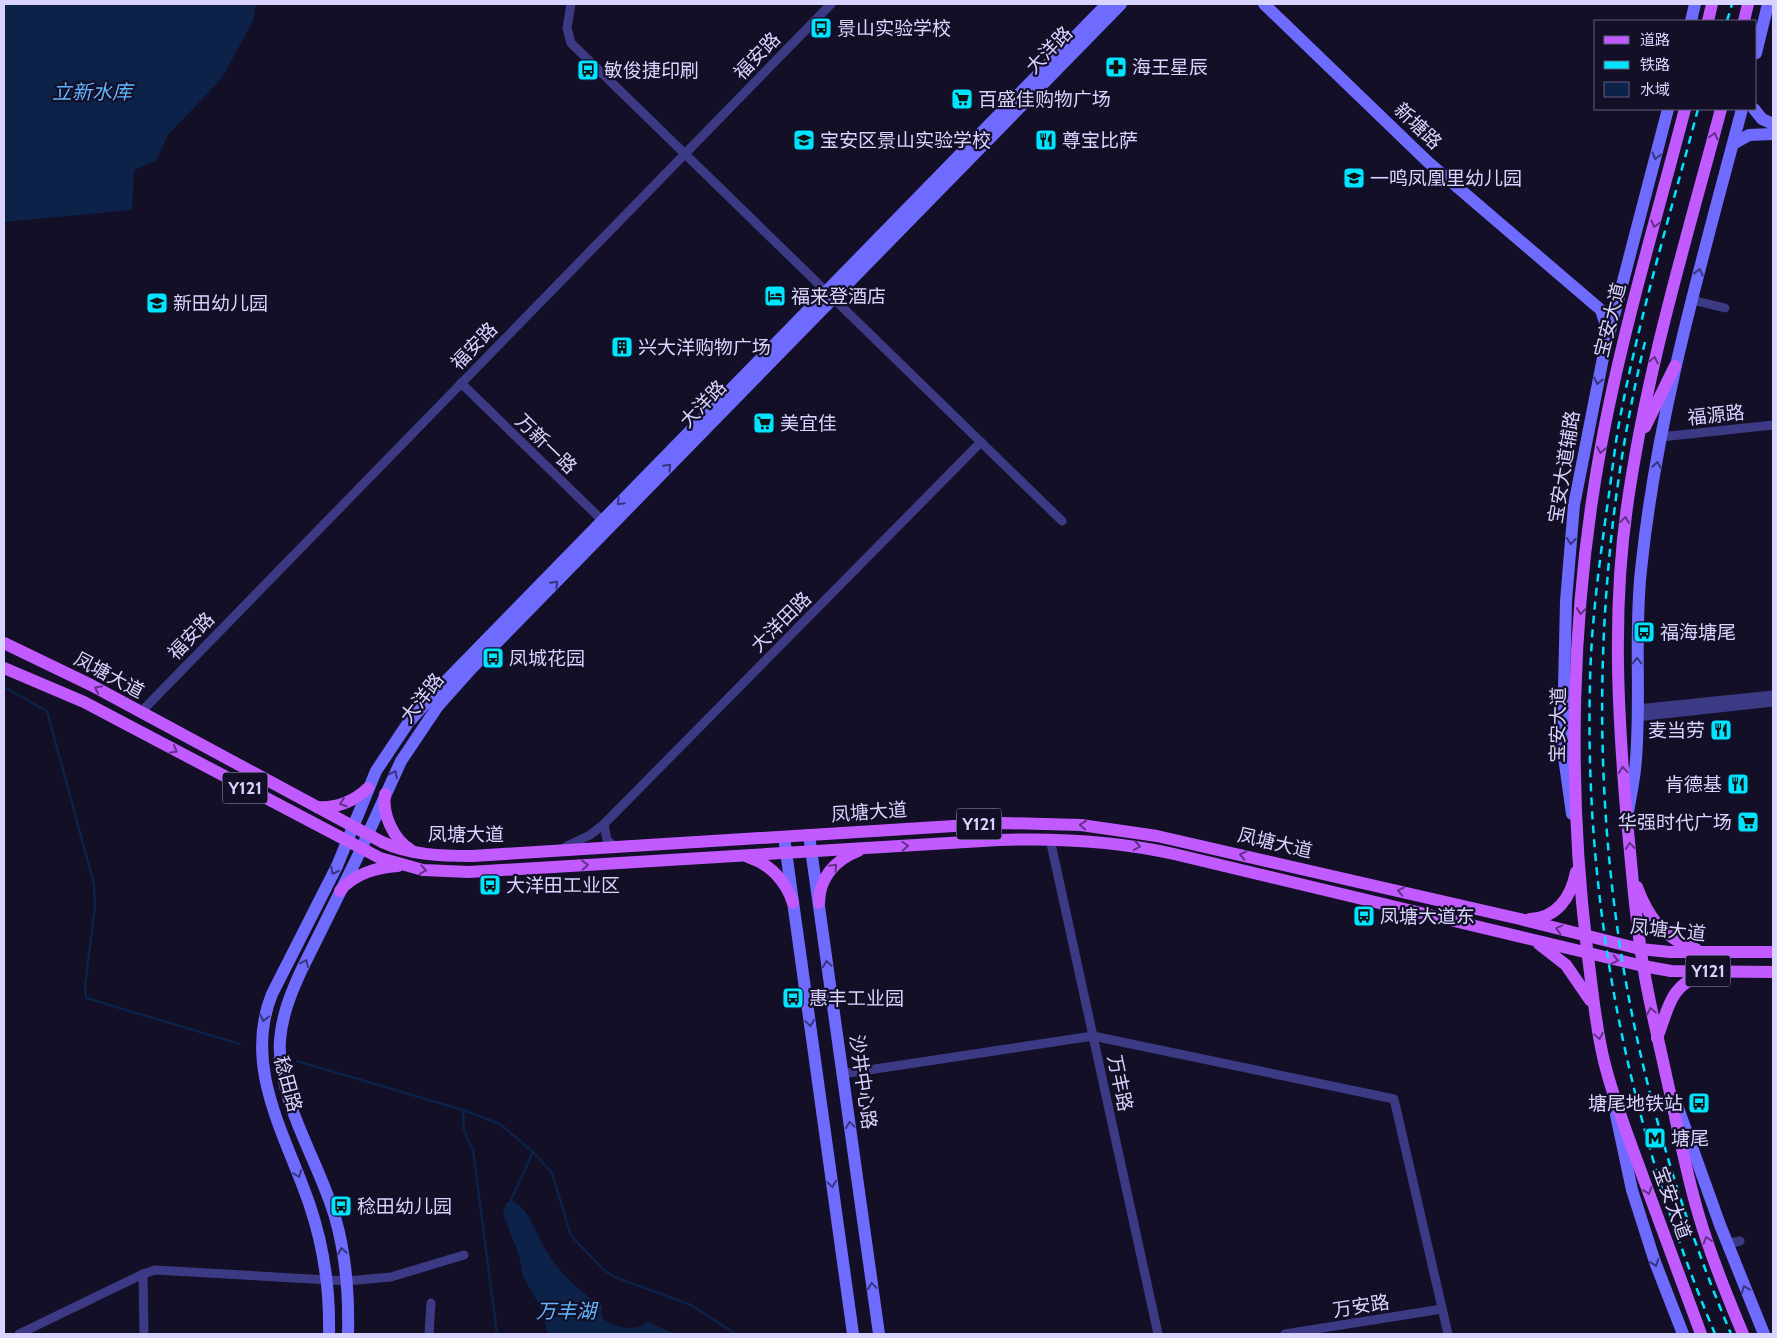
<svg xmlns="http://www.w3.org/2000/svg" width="1777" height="1338" font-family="Cabin,'Noto Sans SC',sans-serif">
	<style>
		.water { fill: #0c2248 }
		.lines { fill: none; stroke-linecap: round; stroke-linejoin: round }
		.stream { stroke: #0c2248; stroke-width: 2.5 }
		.street { stroke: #3d3a85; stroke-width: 9 }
		.secondary { stroke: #6f6bff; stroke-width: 12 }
		.primary { stroke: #c25bff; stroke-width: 12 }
		.rail { stroke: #00e5ff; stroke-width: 2.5; stroke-dasharray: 8 6; stroke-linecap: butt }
		.oneway { stroke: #623188 }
		.oneway2 { stroke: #38347d }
		.labels { text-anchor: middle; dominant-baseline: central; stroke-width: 4.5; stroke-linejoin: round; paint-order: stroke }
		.shield { fill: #130f26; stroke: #9e99be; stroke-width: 1 }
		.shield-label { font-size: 18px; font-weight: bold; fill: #d9d4ff }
		.poi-label { font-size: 19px; fill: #d9d4ff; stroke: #130f26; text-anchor: start }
		.street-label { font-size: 19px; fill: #d9d4ff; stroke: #130f26 }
		.water-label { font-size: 20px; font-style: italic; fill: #62b6ff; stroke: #130f26 }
	</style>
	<rect width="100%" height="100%" fill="#130f26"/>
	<!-- water -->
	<g class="water">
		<polygon points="4,4 256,4 253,21 222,78 168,135 156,161 134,170 132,210 4,222"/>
		<path d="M511,1200c20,10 23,31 34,49 15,24 34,43 58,57l-2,4 2,9c12,8 27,12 41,6l2,-4 29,13h-127l-8,-28 -17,-29 -4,-22 -16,-41 3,-11z"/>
	</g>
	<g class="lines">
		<!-- stream -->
		<g class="stream">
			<polyline points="4,687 47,711 94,884 95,906 85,986 86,998 240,1044"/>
			<polyline points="297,1061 463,1110 500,1124 533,1152 552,1173 571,1236 605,1271 617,1278 691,1305 736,1334"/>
			<polyline points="463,1110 464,1131 473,1150 497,1334"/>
			<polyline points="511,1200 533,1152"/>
		</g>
		<!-- street -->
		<g class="street">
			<polyline points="571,4 567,28 571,43 1062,521"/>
			<polyline points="1692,300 1725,308"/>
			<polyline points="461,383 606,524"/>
			<polyline points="1661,437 1773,425"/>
			<polyline points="1637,709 1773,695"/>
			<polyline points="141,712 831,4"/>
			<polyline points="1637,717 1773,702"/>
			<polyline points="604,824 607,840 615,847"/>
			<polyline points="1050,839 1158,1334"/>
			<polyline points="565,847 590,835 604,824 981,442"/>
			<polyline points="842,1074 1093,1036 1394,1099 1448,1334"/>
			<polyline points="1727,1244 1740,1241"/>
			<polyline points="143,1274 144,1334"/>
			<polyline points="19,1334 143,1274 155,1270 346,1281 391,1277 464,1255"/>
			<polyline points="429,1334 431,1303"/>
			<polyline points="1285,1334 1442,1309"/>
		</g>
		<!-- secondary -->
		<g class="secondary">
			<polyline points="1264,4 1428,162 1601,310 1609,335"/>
			<polyline points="1691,21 1695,4"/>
			<polyline points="1756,53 1768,4"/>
			<polyline points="1754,109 1762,119 1773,124"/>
			<polyline points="1733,144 1749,135 1773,134"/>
			<path d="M1628,812c3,-18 7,-35 8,-53 5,-63 -2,-126 5,-189 16,-157 61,-309 101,-461"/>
			<polyline points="1572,814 1564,757 1563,730 1566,601 1574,505 1603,358 1668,109"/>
			<polyline points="809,835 879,1334"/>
			<polyline points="784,837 853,1334"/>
			<polyline points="1677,1105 1720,1225 1764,1334"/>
			<polyline points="1616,1115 1632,1190 1655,1262 1683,1334"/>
			<path d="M329,1334c1,-44 -5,-86 -19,-128 -23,-69 -68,-138 -38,-212l65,-128 39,-95 32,-48 34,-38 665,-681"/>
			<path d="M348,1334c1,-39 -2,-79 -13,-117 -16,-56 -59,-118 -55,-177 2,-25 11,-47 21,-69l56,-113 44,-97 37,-55 33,-37 650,-665"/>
		</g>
		<!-- primary -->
		<g class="primary">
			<polyline points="1708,21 1712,4"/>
			<polyline points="1744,21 1748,4"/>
			<path d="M1685,109c-29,111 -63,223 -84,337 -30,164 -34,337 -14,503 5,37 8,75 17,112 10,41 26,80 40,119 19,52 38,103 57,154"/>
			<path d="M1721,109c-35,132 -75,262 -94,398 -15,105 -9,209 0,314 5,48 8,96 16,144 6,37 15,73 23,110 11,48 19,95 33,141 12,41 28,80 44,118"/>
			<polyline points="1645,427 1675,366"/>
			<path d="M4,643l87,42 291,157c28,13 59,14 90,14l530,-33 79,2 76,11 363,83 120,30 30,3h103"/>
			<path d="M4,668l80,34 296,156 43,12 46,2 530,-32c59,-2 117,1 175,14l469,112 28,5 102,1"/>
			<path d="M385,794c-3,20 8,45 26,56"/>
			<path d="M317,807c18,2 38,-6 51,-19"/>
			<path d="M748,857c22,7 38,24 45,46"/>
			<path d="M1637,887c11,30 28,53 59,62"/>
			<path d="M340,891c13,-17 38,-24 58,-25"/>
			<path d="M819,903c0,-25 16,-43 39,-52"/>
			<path d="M1530,919c27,-1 41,-22 46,-47"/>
			<polyline points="1539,944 1566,965 1590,1000"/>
			<path d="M1657,1038c12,-30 12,-53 48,-65"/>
		</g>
		<!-- rail -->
		<g class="rail">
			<polyline points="1727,21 1732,4"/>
			<path d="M1698,109c-26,99 -56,198 -76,299 -7,33 -10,67 -15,100 -8,58 -16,117 -17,175 -6,223 39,446 125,651"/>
			<path d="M1645,342c-53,219 -57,461 -11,682 22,106 55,210 97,310"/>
		</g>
	</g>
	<!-- one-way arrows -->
	<defs><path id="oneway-chevron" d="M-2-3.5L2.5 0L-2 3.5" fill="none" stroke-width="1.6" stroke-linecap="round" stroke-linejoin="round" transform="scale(1.25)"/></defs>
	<g class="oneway">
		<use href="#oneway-chevron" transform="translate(1714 136) rotate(-75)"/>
		<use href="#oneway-chevron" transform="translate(1655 224) rotate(105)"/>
		<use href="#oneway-chevron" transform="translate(1654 360) rotate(-78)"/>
		<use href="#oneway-chevron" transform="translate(1601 450) rotate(100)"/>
		<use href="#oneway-chevron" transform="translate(1625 520) rotate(-84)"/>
		<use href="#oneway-chevron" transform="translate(1581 611) rotate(95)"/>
		<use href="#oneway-chevron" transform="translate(98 689) rotate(-152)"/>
		<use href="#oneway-chevron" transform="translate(174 750) rotate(28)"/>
		<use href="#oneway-chevron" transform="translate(1623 770) rotate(-95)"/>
		<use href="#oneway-chevron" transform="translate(343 803) rotate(160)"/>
		<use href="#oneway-chevron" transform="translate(1083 825) rotate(-175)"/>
		<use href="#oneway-chevron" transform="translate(905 846) rotate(-3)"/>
		<use href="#oneway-chevron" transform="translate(1137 846) rotate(10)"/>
		<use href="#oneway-chevron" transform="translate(1630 846) rotate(-95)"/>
		<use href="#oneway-chevron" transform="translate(1243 855) rotate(-167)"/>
		<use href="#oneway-chevron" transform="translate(585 865) rotate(-4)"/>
		<use href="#oneway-chevron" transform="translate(834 867) rotate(-46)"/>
		<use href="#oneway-chevron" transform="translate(423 870) rotate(9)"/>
		<use href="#oneway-chevron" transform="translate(1401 891) rotate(-167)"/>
		<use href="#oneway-chevron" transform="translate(1559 929) rotate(-165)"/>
		<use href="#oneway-chevron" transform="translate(1615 960) rotate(13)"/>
		<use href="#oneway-chevron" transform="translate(1651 1011) rotate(-102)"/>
		<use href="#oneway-chevron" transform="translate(1599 1036) rotate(79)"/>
		<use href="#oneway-chevron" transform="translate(1648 1191) rotate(70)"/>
		<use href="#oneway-chevron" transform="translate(1707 1240) rotate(-108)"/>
	</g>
	<g class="oneway2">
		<use href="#oneway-chevron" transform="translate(1656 156) rotate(105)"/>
		<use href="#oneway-chevron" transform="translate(1699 272) rotate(-76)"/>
		<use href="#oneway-chevron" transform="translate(1598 381) rotate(102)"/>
		<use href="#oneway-chevron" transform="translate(1657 465) rotate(-80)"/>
		<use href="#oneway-chevron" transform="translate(668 467) rotate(-46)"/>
		<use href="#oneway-chevron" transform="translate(620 502) rotate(134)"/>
		<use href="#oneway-chevron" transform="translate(1571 541) rotate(96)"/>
		<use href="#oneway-chevron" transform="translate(555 584) rotate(-46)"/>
		<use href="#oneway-chevron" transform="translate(1637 661) rotate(-90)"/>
		<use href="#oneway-chevron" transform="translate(394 774) rotate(-65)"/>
		<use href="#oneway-chevron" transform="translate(334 871) rotate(117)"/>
		<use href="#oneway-chevron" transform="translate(305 963) rotate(-65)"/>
		<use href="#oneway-chevron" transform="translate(827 964) rotate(-98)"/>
		<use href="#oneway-chevron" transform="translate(264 1018) rotate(102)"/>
		<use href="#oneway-chevron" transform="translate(810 1023) rotate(82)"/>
		<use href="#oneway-chevron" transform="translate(850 1125) rotate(-98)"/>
		<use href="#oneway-chevron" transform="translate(298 1174) rotate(69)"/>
		<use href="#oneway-chevron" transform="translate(832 1184) rotate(82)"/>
		<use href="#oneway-chevron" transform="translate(342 1251) rotate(-100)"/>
		<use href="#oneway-chevron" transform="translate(1655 1263) rotate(70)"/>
		<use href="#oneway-chevron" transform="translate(872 1286) rotate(-98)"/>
		<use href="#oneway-chevron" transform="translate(1745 1289) rotate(-112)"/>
	</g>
	<!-- icons -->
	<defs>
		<g id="bus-square" transform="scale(1.125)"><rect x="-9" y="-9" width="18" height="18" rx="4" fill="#00e5ff" stroke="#130f26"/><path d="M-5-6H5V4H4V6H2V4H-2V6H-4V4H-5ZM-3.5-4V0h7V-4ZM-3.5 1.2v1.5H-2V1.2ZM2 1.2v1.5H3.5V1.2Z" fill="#111"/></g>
		<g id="pharmacy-square" transform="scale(1.125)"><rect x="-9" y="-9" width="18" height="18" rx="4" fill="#00e5ff" stroke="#130f26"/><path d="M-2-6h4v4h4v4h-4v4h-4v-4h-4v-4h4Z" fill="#111"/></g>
		<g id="supermarket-square" transform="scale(1.125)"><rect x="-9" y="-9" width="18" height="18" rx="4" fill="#00e5ff" stroke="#130f26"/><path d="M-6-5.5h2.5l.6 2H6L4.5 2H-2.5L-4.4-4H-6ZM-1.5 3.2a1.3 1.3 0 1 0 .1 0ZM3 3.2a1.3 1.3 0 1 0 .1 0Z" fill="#111"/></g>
		<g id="school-square" transform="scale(1.125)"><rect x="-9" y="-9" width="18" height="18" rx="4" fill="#00e5ff" stroke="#130f26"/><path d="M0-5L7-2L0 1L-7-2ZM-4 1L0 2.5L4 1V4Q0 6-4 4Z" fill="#111"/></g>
		<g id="restaurant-square" transform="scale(1.125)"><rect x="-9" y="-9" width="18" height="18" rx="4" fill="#00e5ff" stroke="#130f26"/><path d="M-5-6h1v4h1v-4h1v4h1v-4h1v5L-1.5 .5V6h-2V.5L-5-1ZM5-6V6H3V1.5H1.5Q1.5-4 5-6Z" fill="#111"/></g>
		<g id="hotel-square" transform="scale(1.125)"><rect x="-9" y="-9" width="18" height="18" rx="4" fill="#00e5ff" stroke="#130f26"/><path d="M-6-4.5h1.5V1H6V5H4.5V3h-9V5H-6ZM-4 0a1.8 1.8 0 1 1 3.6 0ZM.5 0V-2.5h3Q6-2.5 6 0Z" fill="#111"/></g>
		<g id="building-square" transform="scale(1.125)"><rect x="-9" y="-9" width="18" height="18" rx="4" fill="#00e5ff" stroke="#130f26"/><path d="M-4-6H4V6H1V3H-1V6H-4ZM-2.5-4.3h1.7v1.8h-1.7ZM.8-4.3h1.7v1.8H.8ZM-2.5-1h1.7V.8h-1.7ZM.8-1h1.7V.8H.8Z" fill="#111"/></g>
		<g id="metro-square" transform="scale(1.125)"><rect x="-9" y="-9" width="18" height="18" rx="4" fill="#00e5ff" stroke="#130f26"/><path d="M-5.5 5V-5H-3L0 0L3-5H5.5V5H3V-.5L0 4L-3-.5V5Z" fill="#111"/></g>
	</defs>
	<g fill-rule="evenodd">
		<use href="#bus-square" x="821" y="28"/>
		<use href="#pharmacy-square" x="1116" y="67"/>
		<use href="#bus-square" x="588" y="70"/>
		<use href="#supermarket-square" x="962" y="99"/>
		<use href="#school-square" x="804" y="140"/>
		<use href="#restaurant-square" x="1046" y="140"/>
		<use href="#school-square" x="1354" y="178"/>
		<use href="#hotel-square" x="775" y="296"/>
		<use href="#school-square" x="157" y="303"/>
		<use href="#building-square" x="622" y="347"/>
		<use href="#supermarket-square" x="764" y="423"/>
		<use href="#bus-square" x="1644" y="632"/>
		<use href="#bus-square" x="493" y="658"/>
		<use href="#restaurant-square" x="1721" y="730"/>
		<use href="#restaurant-square" x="1738" y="784"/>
		<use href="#supermarket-square" x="1748" y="822"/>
		<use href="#bus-square" x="490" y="885"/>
		<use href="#bus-square" x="1364" y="916"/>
		<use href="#bus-square" x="793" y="998"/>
		<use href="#bus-square" x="1699" y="1103"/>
		<use href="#metro-square" x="1655" y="1138"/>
		<use href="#bus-square" x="341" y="1206"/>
	</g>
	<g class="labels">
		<!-- shield labels -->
		<g class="shield">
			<rect x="222.5" y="772.5" width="45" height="31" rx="4"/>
			<rect x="956.5" y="808.5" width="45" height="31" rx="4"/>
			<rect x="1685.5" y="955.5" width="45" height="31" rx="4"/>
		</g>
		<g class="shield-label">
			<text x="245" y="788">Y121</text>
			<text x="979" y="824">Y121</text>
			<text x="1708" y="971">Y121</text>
		</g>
		<!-- poi labels -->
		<g class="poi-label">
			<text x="837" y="28">景山实验学校</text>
			<text x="1132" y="67">海王星辰</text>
			<text x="604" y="70">敏俊捷印刷</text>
			<text x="978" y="99">百盛佳购物广场</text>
			<text x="820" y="140">宝安区景山实验学校</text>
			<text x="1062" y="140">尊宝比萨</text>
			<text x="1370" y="178">一鸣凤凰里幼儿园</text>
			<text x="791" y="296">福来登酒店</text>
			<text x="173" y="303">新田幼儿园</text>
			<text x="638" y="347">兴大洋购物广场</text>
			<text x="780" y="423">美宜佳</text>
			<text x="1660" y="632">福海塘尾</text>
			<text x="509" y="658">凤城花园</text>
			<text x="1705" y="730" text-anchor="end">麦当劳</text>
			<text x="1722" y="784" text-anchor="end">肯德基</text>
			<text x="1732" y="822" text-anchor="end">华强时代广场</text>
			<text x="506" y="885">大洋田工业区</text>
			<text x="1380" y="916">凤塘大道东</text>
			<text x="809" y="998">惠丰工业园</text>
			<text x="1683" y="1103" text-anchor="end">塘尾地铁站</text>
			<text x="1671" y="1138">塘尾</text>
			<text x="357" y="1206">稔田幼儿园</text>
		</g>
		<!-- street labels -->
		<g class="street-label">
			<text transform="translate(1049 50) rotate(-46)">大洋路</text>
			<text transform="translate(757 56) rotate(-46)">福安路</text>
			<text transform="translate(1418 126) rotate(44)">新塘路</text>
			<text transform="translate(1610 320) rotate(-76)">宝安大道</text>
			<text transform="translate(474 346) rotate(-46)">福安路</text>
			<text transform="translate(703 404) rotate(-46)">大洋路</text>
			<text transform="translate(1716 415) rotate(-6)">福源路</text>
			<text transform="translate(546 444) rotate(44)">万新一路</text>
			<text transform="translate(1564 467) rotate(-81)">宝安大道辅路</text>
			<text transform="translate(781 622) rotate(-45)">大洋田路</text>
			<text transform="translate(191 636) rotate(-46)">福安路</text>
			<text transform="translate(109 675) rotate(28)">凤塘大道</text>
			<text transform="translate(422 698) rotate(-52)">大洋路</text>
			<text transform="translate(1558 725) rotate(-89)">宝安大道</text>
			<text transform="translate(869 812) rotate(-4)">凤塘大道</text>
			<text x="466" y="834">凤塘大道</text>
			<text transform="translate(1275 843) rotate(13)">凤塘大道</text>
			<text transform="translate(1668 930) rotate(6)">凤塘大道</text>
			<text transform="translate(863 1082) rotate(82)">沙井中心路</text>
			<text transform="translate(1120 1083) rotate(78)">万丰路</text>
			<text transform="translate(288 1084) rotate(75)">稔田路</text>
			<text transform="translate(1672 1203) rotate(70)">宝安大道</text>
			<text transform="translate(1361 1306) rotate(-9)">万安路</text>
		</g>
		<!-- water labels -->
		<g class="water-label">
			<text x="92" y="92">立新水库</text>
			<text x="566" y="1311">万丰湖</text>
		</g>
	</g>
	<!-- border -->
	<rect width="1777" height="1338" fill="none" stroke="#d9d4ff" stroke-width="10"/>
	<!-- legend -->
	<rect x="1594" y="20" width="162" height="90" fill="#130f26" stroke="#625e7d"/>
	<rect x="1604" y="36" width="25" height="8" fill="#c25bff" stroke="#625e7d"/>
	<text x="1640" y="45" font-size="15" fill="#d9d4ff">道路</text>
	<rect x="1604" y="61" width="25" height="8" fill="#00e5ff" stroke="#625e7d"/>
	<text x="1640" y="70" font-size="15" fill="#d9d4ff">铁路</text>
	<rect x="1604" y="82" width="25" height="15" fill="#0c2248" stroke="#625e7d"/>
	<text x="1640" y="95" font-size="15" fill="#d9d4ff">水域</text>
</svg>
